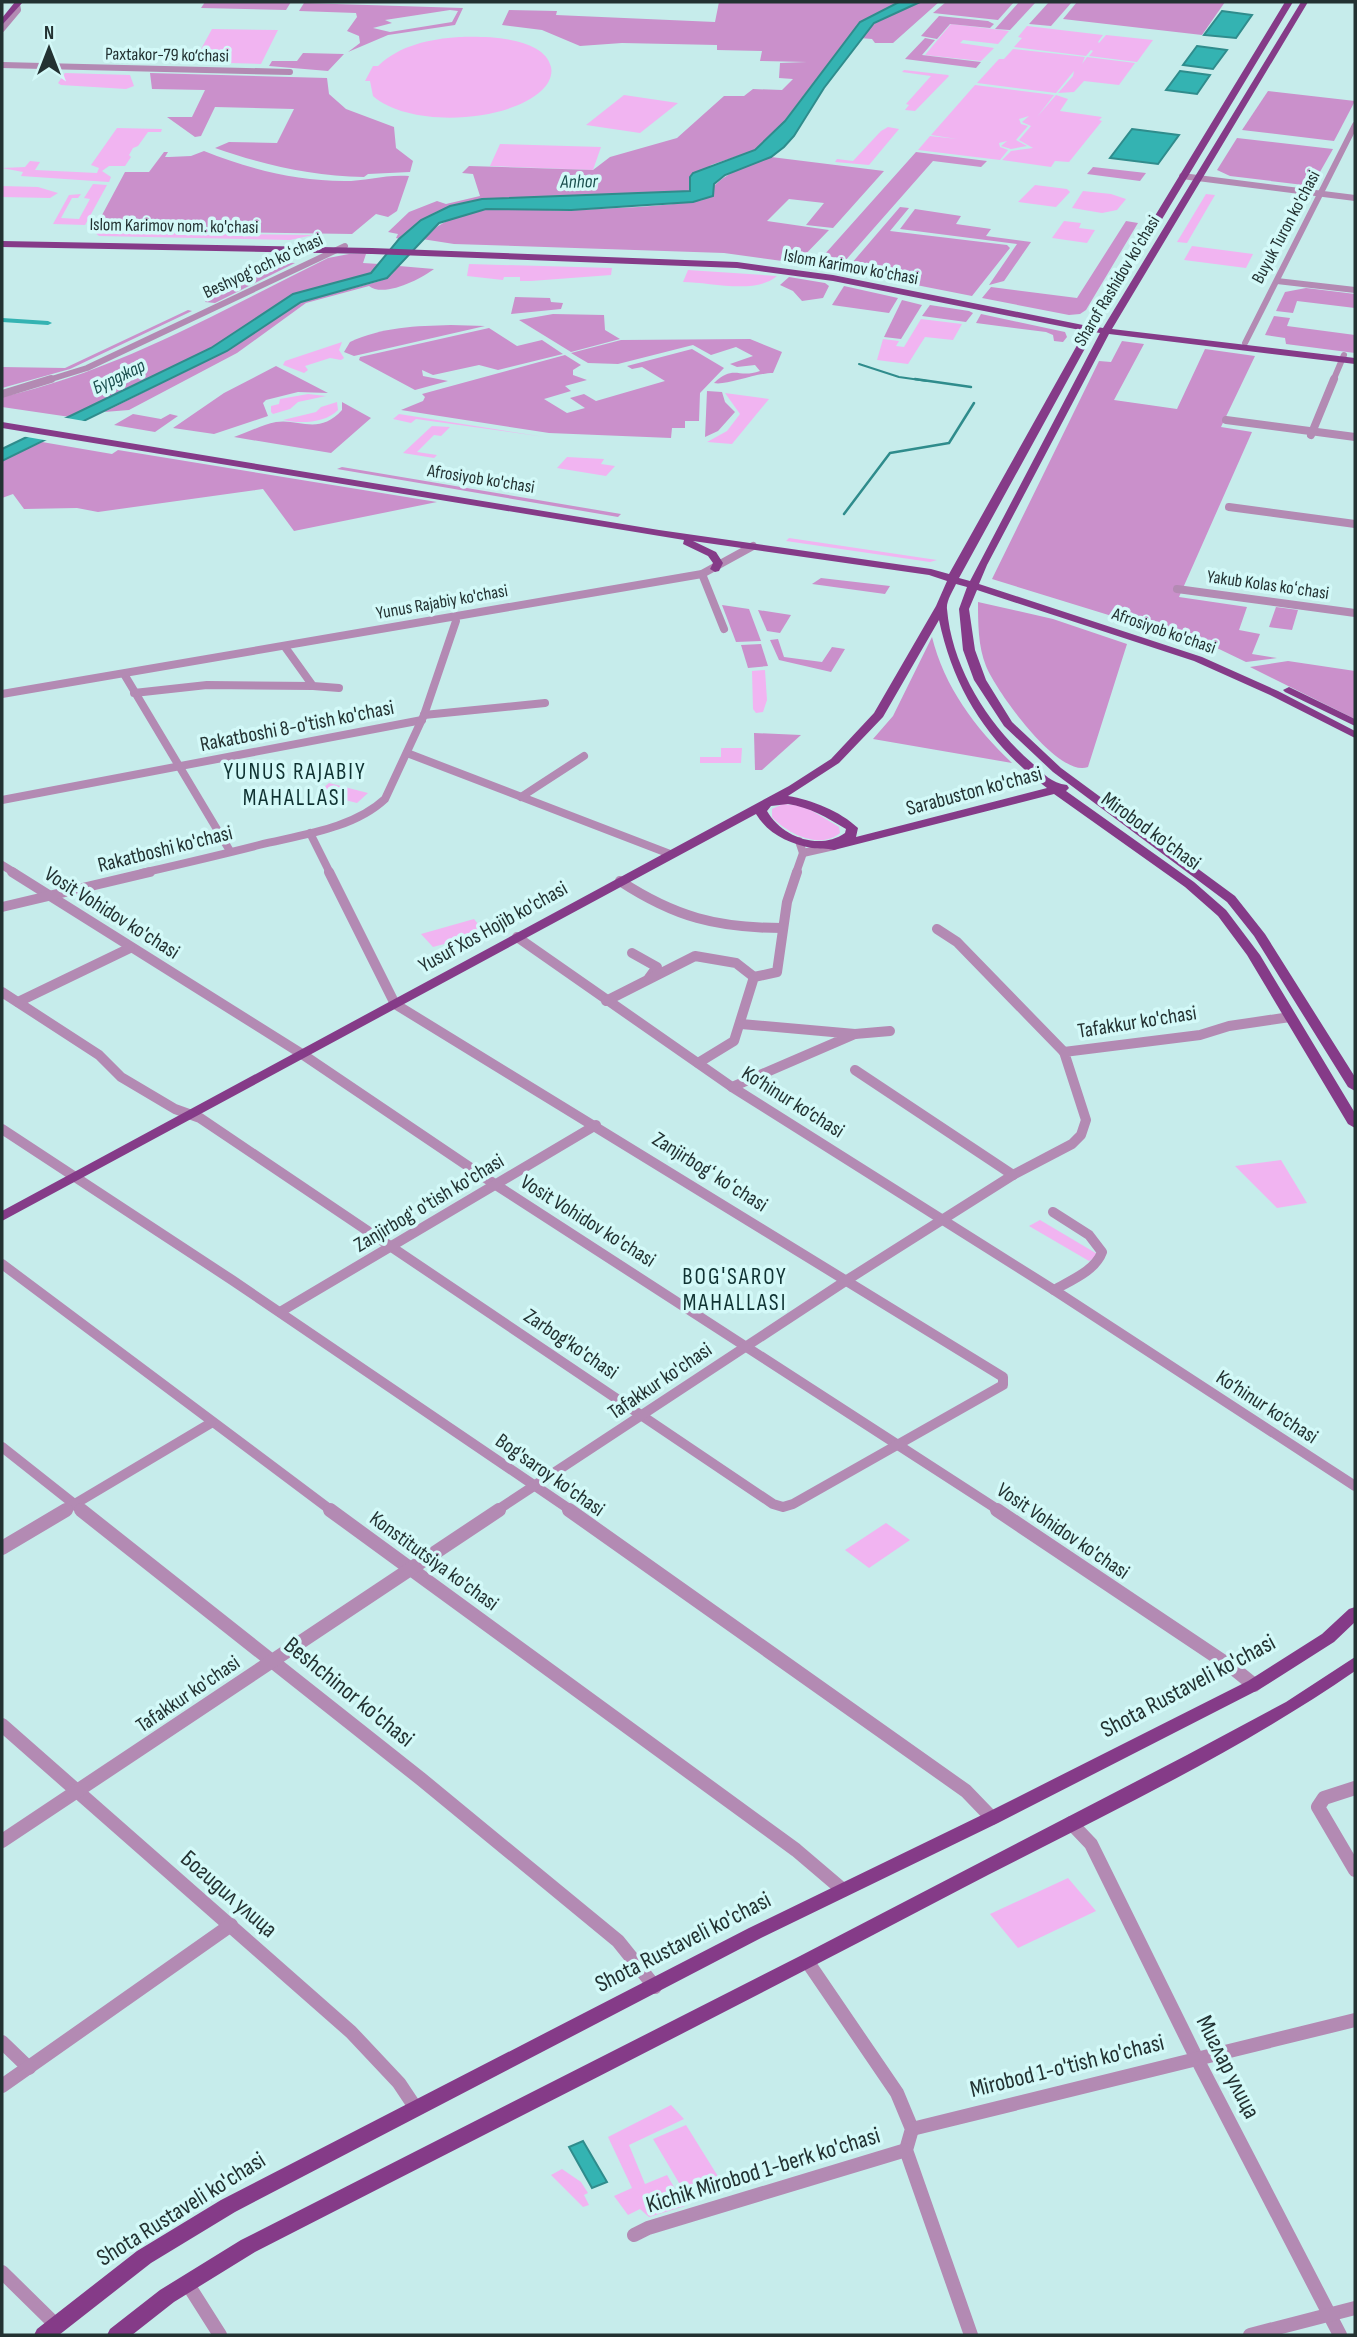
<svg xmlns="http://www.w3.org/2000/svg" width="1357" height="2337" font-family="'Sofia Sans Condensed',sans-serif">
	<style>
		.green { fill: #f1b4f1 }
		.forest { fill: #ca90cb; fill-rule: evenodd }
		.water { fill: #34b3b2; stroke: #2f8c8c; stroke-width: 2 }
		.pier { fill: #c6eceb }
		.lines { fill: none; stroke-linecap: round; stroke-linejoin: round }
		.stream-far1 { stroke: #2f8c8c; stroke-width: 2 }
		.stream { stroke: #2f8c8c; stroke-width: 2.5 }
		.canal { fill: #34b3b2; fill-rule: evenodd }
		.minor-far3 { stroke: #b38ab3; stroke-width: 6 }
		.minor-far2 { stroke: #b38ab3; stroke-width: 8 }
		.minor-far1 { stroke: #b38ab3; stroke-width: 10 }
		.minor { stroke: #b38ab3; stroke-width: 14 }
		.major { fill: #853b88; fill-rule: evenodd }
		.labels { text-anchor: middle; dominant-baseline: central; stroke-width: 7; stroke-linejoin: round; paint-order: stroke }
		.far-street-label { font-size: 18px; fill: #233232; stroke: #d3f9f8 }
		.far-water-label { font-size: 19px; font-style: italic; fill: #1a4f4e; stroke: #d3f9f8 }
		.street-label { font-size: 21px; fill: #233232; stroke: #d3f9f8 }
		.neighbourhood-label { font-size: 23px; letter-spacing: 2px; fill: #0f3232; stroke: #d3f9f8 }
		.near-street-label { font-size: 24px; fill: #233232; stroke: #d3f9f8 }
	</style>
	<rect width="100%" height="100%" fill="#c6eceb"/>
	<!-- green -->
	<g class="green">
		<polygon points="951,24 1009,31 998,44 963,40 960,43 994,48 981,61 925,55"/>
		<polygon points="1027,26 1103,35 1098,42 1099,43 1106,35 1153,40 1137,62 1089,56 1093,51 1091,50 1086,56 1014,47 1022,38 1018,37"/>
		<polygon points="212,29 278,30 261,64 194,62"/>
		<path d="M459,37c24,-1 85,-1 92,30 2,9 -3,18 -10,24 -35,32 -132,37 -168,5l-3,-15h-5l8,-15h5c22,-21 52,-27 81,-29z"/>
		<polygon points="1013,49 1085,57 1082,64 1087,57 1135,63 1119,85 1084,81 1074,92 1058,93 1073,76 1074,71 1056,93 977,83 999,59 1004,59"/>
		<polygon points="904,70 948,75 949,76 915,111 905,110 909,105 906,104 931,76 902,72"/>
		<polygon points="65,73 130,75 134,86 126,89 61,85 58,83"/>
		<polygon points="975,85 1054,95 1037,117 1056,95 1068,99 1060,111 1102,117 1099,120 1102,121 1069,162 1055,161 1051,167 1002,160 1011,151 1033,148 1019,140 1031,126 1022,122 1029,116 1019,119 1021,124 1028,126 1016,140 1027,146 1011,149 1001,146 1007,141 999,143 1000,147 1008,150 1000,160 918,150 930,136 957,139 931,135"/>
		<polygon points="624,95 678,103 640,133 586,125"/>
		<polygon points="888,127 899,129 869,165 835,162 837,159 853,161 881,131"/>
		<polygon points="117,128 162,129 161,132 148,132 138,146 133,148 129,155 131,157 125,166 109,166 102,171 111,177 109,182 21,176 23,172 2,168 25,167 30,161 40,162 35,170 97,173 99,168 91,165"/>
		<polygon points="500,144 601,147 593,170 490,166"/>
		<polygon points="93,184 107,185 85,225 53,224 69,195 81,194 78,198 72,198 61,218 79,219 90,199 84,198"/>
		<polygon points="1035,185 1067,189 1070,192 1056,207 1018,202"/>
		<polygon points="2,186 38,187 58,193 50,198 2,197"/>
		<polygon points="1083,191 1111,194 1126,199 1117,210 1102,213 1072,208"/>
		<polygon points="1206,194 1215,195 1187,243 1177,242"/>
		<polygon points="1064,221 1081,223 1079,228 1095,230 1087,243 1052,238"/>
		<polygon points="94,232 313,235 290,240 99,236"/>
		<polygon points="1192,246 1253,254 1246,268 1184,260"/>
		<polygon points="469,264 612,268 611,275 531,281 520,281 520,277 504,277 503,280 467,276"/>
		<path d="M688,270l89,6c-22,19 -67,6 -94,6z"/>
		<polygon points="921,319 962,324 953,340 925,337 908,364 877,360 883,339 899,341 896,346 904,347"/>
		<polygon points="342,342 339,350 344,358 341,360 330,358 305,366 308,370 304,373 283,365 285,361"/>
		<polygon points="725,393 769,399 732,444 707,442 727,431 740,414"/>
		<polygon points="308,394 326,396 298,402 290,409 273,414 271,412 271,406 279,404 280,399"/>
		<path d="M337,402l1,8c-12,13 -38,14 -55,10l33,-8 5,-5z"/>
		<polygon points="399,414 545,437 416,419 411,423 393,419"/>
		<polygon points="432,426 450,427 441,436 434,435 417,452 437,455 434,458 403,453"/>
		<polygon points="567,457 604,459 601,464 615,466 606,476 557,468"/>
		<polygon points="789,538 937,560 930,562 786,541"/>
		<polygon points="765,670 767,700 763,712 756,713 753,709 752,671"/>
		<polygon points="721,748 742,748 741,763 700,763 700,757 721,757"/>
		<polygon points="329,783 368,793 357,803 317,793"/>
		<path d="M783,804l21,2 35,21 1,6c-20,17 -52,1 -68,-16v-8z"/>
		<polygon points="474,919 485,933 433,947 421,934"/>
		<polygon points="1281,1160 1307,1203 1277,1208 1235,1166"/>
		<polygon points="1040,1220 1099,1255 1089,1261 1029,1226"/>
		<polygon points="886,1523 910,1540 869,1568 845,1550"/>
		<polygon points="1068,1878 1096,1911 1018,1948 990,1914"/>
		<polygon points="671,2105 684,2119 629,2145 645,2184 667,2175 685,2206 649,2217 640,2209 628,2215 614,2196 632,2188 608,2137"/>
		<polygon points="686,2125 719,2178 685,2193 653,2139"/>
		<polygon points="562,2169 581,2182 588,2193 584,2195 589,2205 583,2207 551,2175"/>
	</g>
	<!-- forest -->
	<g class="forest">
		<polygon points="205,2 291,2 286,10 201,8"/>
		<polygon points="719,2 899,2 860,22 775,133 755,150 711,165 692,185 690,191 482,199 438,211 421,220 399,239 396,238 398,234 388,232 409,212 437,201 446,204 480,196 473,174 462,173 469,166 593,170 610,157 677,138 724,96 744,96 753,89 782,90 793,79 779,78 780,63 807,62 760,61 762,51 717,50 717,45 622,43 580,46 542,30 502,25 509,10 557,11 556,15 715,22"/>
		<polygon points="920,2 939,2 893,43 875,43 872,39 860,38 879,19"/>
		<polygon points="946,2 1014,2 998,20 933,13"/>
		<polygon points="1019,2 1036,2 1010,30 995,29"/>
		<polygon points="1049,2 1072,2 1051,26 1029,24"/>
		<polygon points="1077,2 1225,2 1202,35 1063,19"/>
		<path d="M304,3l159,5 -8,17 -67,10 -40,17 12,-9 -1,-7 -12,-5 10,-14 -1,-4 -57,-2zM450,10l8,1 -6,11 -62,10 -17,-4 19,-5 -7,-3z"/>
		<polygon points="939,16 988,21 994,24 990,28 950,24 937,39 921,36"/>
		<polygon points="925,38 935,40 922,55 981,62 976,68 905,59"/>
		<polygon points="303,53 344,54 328,71 269,66 272,61 297,61"/>
		<path d="M150,73l177,5 2,16 17,15 48,18 2,21 17,13 -3,11 -42,2 -4,3c-53,-1 -100,-12 -149,-29l14,-6 48,1 17,-34 -79,-2 -14,29 -6,1 -28,-20h25l13,-27 -53,-1z"/>
		<polygon points="1268,91 1355,101 1334,141 1242,130"/>
		<polygon points="1237,138 1333,149 1312,186 1230,176 1217,170"/>
		<path d="M204,151c45,18 92,30 140,30 22,0 43,-7 65,-5l-12,35 -9,6 -12,-3 -24,20 -258,-4 31,-58h24l15,-20h4l-3,5h4l22,-1z"/>
		<polygon points="916,152 987,161 981,167 933,161 837,270 817,267 816,264"/>
		<path d="M771,157l113,14 -51,57 -27,-3 18,-22 -35,-4 -22,22 62,9 -32,33 -73,-10 -270,-9 -32,-5c45,-43 96,-26 152,-29 43,-2 87,-3 129,-10 18,-28 38,-31 68,-43z"/>
		<polygon points="1093,167 1146,173 1140,181 1087,174"/>
		<polygon points="900,207 909,208 890,231 1007,245 1010,248 972,296 845,271"/>
		<polygon points="915,209 961,216 956,224 991,229 986,236 1031,242 1004,281 989,285 1017,244 900,229"/>
		<polygon points="1126,221 1138,223 1086,310 1080,314 1069,315 982,298 991,287 1077,298"/>
		<path d="M349,254h17l-3,9 16,1 -8,9 -9,4 -69,17 -82,54 -141,69 -68,-10v-10c116,-26 220,-87 326,-139z"/>
		<polygon points="264,262 295,263 215,303 205,302 222,284 242,277 247,266 261,267"/>
		<path d="M399,266l35,3c-13,10 -50,29 -65,17l-63,17 -69,50 -108,57 -25,2 123,-61 74,-49 79,-21 11,-6z"/>
		<polygon points="789,277 825,283 829,286 823,298 802,301 793,291 780,285"/>
		<polygon points="844,286 898,298 889,313 832,305"/>
		<polygon points="1306,288 1355,294 1355,308 1297,301 1293,313 1276,311 1285,292"/>
		<polygon points="515,297 550,298 551,302 563,303 561,309 511,314"/>
		<polygon points="902,300 922,305 901,339 884,337"/>
		<polygon points="930,305 969,311 973,313 966,322 922,316"/>
		<polygon points="188,310 192,311 70,369 2,388 2,367 65,368"/>
		<polygon points="553,314 604,315 605,330 620,339 571,352 519,320"/>
		<polygon points="981,314 1065,332 1067,337 1063,342 1054,341 1053,335 1046,332 976,323"/>
		<polygon points="1274,316 1290,318 1287,326 1355,335 1355,353 1286,344 1285,338 1265,335"/>
		<path d="M451,325l34,1 -131,30 -10,-4 6,-10c32,-15 66,-16 101,-17z"/>
		<polygon points="489,328 517,346 542,340 563,354 498,370 479,365 433,375 422,370 423,376 448,381 415,390 359,360 360,357"/>
		<path d="M750,339l32,13 -9,21c-18,0 -48,13 -59,10 20,-19 24,-4 46,-12l-5,-6 -18,2 -7,-3 23,-8 -17,-9 -25,8 -18,-10 -75,19 -30,-1 -17,-10 50,-13z"/>
		<polygon points="1122,341 1144,344 1114,400 1177,409 1205,349 1255,356 1221,427 1252,432 1179,597 1247,607 1239,630 1260,634 1252,654 1277,658 1246,662 1219,649 992,579 1099,361 1111,362"/>
		<polygon points="692,349 724,368 700,393 699,421 685,421 685,428 672,428 671,438 549,433 401,410 423,401 425,397 422,394 565,355 581,365 573,370 573,375 587,380 565,386 571,391 544,399 567,413 585,408 570,398 584,394 596,401 665,381 642,367 632,369 627,366"/>
		<polygon points="276,366 328,393 298,392 266,400 263,403 268,416 214,434 173,428 224,393"/>
		<polygon points="707,391 722,392 725,402 735,412 718,431 705,437"/>
		<path d="M342,402l29,16 -40,35 -97,-16c14,-5 28,-12 42,-15 22,-4 43,14 66,-12z"/>
		<polygon points="133,414 161,419 170,414 178,416 155,432 114,425"/>
		<polygon points="42,442 112,454 118,450 437,502 294,531 263,489 98,512 77,508 24,509 13,494 2,498 2,461"/>
		<polygon points="342,467 621,514 618,517 337,469"/>
		<polygon points="821,578 890,586 885,594 812,584"/>
		<path d="M978,602l75,17 74,25 -39,123c-29,12 -92,-76 -102,-101 -8,-19 -8,-44 -8,-64z"/>
		<polygon points="722,605 749,609 761,641 736,642"/>
		<polygon points="1276,607 1298,610 1292,630 1269,627"/>
		<polygon points="758,610 791,615 780,633 767,631"/>
		<path d="M932,637c12,49 43,91 80,126l-139,-24 20,-23z"/>
		<polygon points="778,639 784,657 822,662 832,647 845,649 831,672 779,660 770,640"/>
		<polygon points="761,644 768,666 748,668 741,645"/>
		<polygon points="1288,661 1355,671 1355,719 1250,667"/>
		<polygon points="754,733 801,735 762,770 755,770"/>
	</g>
	<!-- water -->
	<g class="water">
		<polygon points="899,2 920,2 874,23 824,88 794,136 784,147 771,157 725,175 714,184 713,196 693,202 571,210 486,209 439,223 387,278 301,302 227,351 2,461 2,449 211,348 293,294 371,273 399,239 421,220 450,206 482,199 690,191 690,177 693,173 755,150 785,121 860,22"/>
		<polygon points="1222,11 1252,15 1236,38 1204,35"/>
		<polygon points="1197,46 1227,50 1213,69 1183,65"/>
		<polygon points="1180,71 1210,75 1197,94 1166,90"/>
		<polygon points="1132,129 1179,135 1158,164 1110,158"/>
		<polygon points="583,2141 607,2182 592,2188 569,2147"/>
	</g>
	<!-- pier -->
	<polygon class="pier" points="61,417 90,422 50,441 21,436"/>
	<g class="lines">
		<!-- stream-far1 -->
		<polyline class="stream-far1" points="859,364 899,377 927,381"/>
		<!-- stream -->
		<g class="stream">
			<polyline points="915,379 971,387"/>
			<polyline points="844,514 890,453 949,443 974,403"/>
		</g>
		<!-- canal -->
		<polygon class="canal" points="2,318 48,321 52,323 48,325 2,322"/>
		<!-- minor-far3 -->
		<g class="minor-far3">
			<polyline points="2,29 18,10 17,4"/>
			<polyline points="2,65 290,72"/>
			<polyline points="1182,176 1355,198"/>
			<polyline points="1277,281 1355,290"/>
			<polyline points="1245,343 1355,125"/>
			<polyline points="45,381 87,368 345,246"/>
			<polyline points="1333,381 1344,355"/>
		</g>
		<!-- minor-far2 -->
		<g class="minor-far2">
			<polyline points="2,394 51,379"/>
			<polyline points="1226,420 1355,437"/>
			<polyline points="1311,435 1334,379"/>
			<polyline points="1229,507 1355,524"/>
			<polyline points="702,574 724,629"/>
			<polyline points="1177,589 1355,613"/>
			<polyline points="285,647 313,686 339,688"/>
			<polyline points="124,674 230,851"/>
			<polyline points="134,693 207,685 313,686"/>
			<polyline points="2,694 702,574 753,546"/>
			<polyline points="424,715 545,703"/>
			<polyline points="407,753 670,854"/>
			<polyline points="521,797 584,756"/>
			<polyline points="2,800 422,720"/>
			<polyline points="310,833 330,873"/>
			<polyline points="803,853 834,846"/>
			<polyline points="2,865 15,873"/>
			<path d="M142,873c39,-9 78,-18 117,-28 41,-10 94,-16 126,-46l39,-84 32,-94 -2,-4"/>
			<polyline points="796,873 803,853 799,841"/>
		</g>
		<!-- minor-far1 -->
		<g class="minor-far1">
			<polyline points="12,872 302,1054 496,1185 1000,1511"/>
			<path d="M620,881c55,36 97,47 162,47"/>
			<polyline points="2,907 150,872"/>
			<polyline points="937,929 957,942 1064,1052"/>
			<polyline points="517,937 732,1087 1054,1290"/>
			<polyline points="632,953 657,967 649,978"/>
			<polyline points="2,992 99,1055 121,1077 175,1109 200,1118 773,1504 783,1507 793,1504 1003,1385 1003,1377 395,1004 329,872"/>
			<polyline points="606,1001 695,956 736,963 754,977"/>
			<polyline points="18,1002 130,948"/>
			<polyline points="855,1034 890,1031"/>
			<polyline points="698,1063 734,1041 754,977 777,972 787,902 797,872"/>
			<polyline points="855,1070 1013,1175"/>
			<polyline points="732,1087 855,1034 741,1024"/>
			<polyline points="2,1129 232,1280 572,1511"/>
			<path d="M1053,1212l36,23 13,17c-7,19 -31,28 -48,38l301,196"/>
			<polyline points="2,1264 332,1511"/>
			<polyline points="280,1312 596,1125"/>
			<polyline points="2,1447 83,1511"/>
			<polyline points="63,1511 211,1423"/>
			<polyline points="496,1511 847,1280 1013,1175 1072,1144 1081,1135 1086,1120 1064,1052 1200,1035 1229,1026 1290,1017"/>
		</g>
		<!-- minor -->
		<g class="minor">
			<polyline points="81,1510 421,1779 618,1941 655,1987"/>
			<polyline points="330,1510 796,1850 843,1890"/>
			<polyline points="569,1510 966,1791 992,1818"/>
			<polyline points="997,1510 1233,1668 1254,1685"/>
			<polyline points="2,1548 66,1510"/>
			<polyline points="2,1725 351,2032 399,2083 415,2107"/>
			<polyline points="1355,1788 1324,1798 1318,1807 1355,1870"/>
			<polyline points="1071,1823 1091,1844 1196,2057 1340,2335"/>
			<polyline points="2,1841 499,1510"/>
			<polyline points="807,1961 897,2093 912,2129 906,2150 971,2335"/>
			<polyline points="2,2042 29,2068"/>
			<polyline points="2,2086 231,1925"/>
			<polyline points="912,2129 1355,2020"/>
			<polyline points="634,2235 648,2228 906,2150"/>
			<polyline points="2,2272 56,2325"/>
			<polyline points="187,2283 220,2335"/>
			<polyline points="1250,2335 1355,2308"/>
		</g>
		<!-- major -->
		<g class="major">
			<polygon points="15,2 23,2 2,25 2,18"/>
			<path d="M1285,2h8l-196,325 6,1 198,-326h7l-196,327 243,29v6l-246,-30 -122,231 -8,19 223,73 76,34 77,40v7l-85,-43 -76,-34 -217,-71 -8,19 6,41 11,30 26,42 49,46 174,128 30,38 90,143v14l-7,-4 -94,-151 -27,-34 -174,-130 -49,-46 -30,-46 -11,-30 -4,-41 8,-22 -11,-3c-3,7 -10,17 -9,25 5,59 41,116 85,154 12,11 19,20 35,22l2,3 -3,3 128,91 32,28 34,45 95,158v15l-7,-4 -101,-169 -29,-39 -33,-29 -131,-93 -220,56c-7,-2 -15,-1 -22,-2 -23,-4 -44,-14 -56,-34l-754,407v-10l787,-425 42,-27 43,-46 62,-107 11,-25 -18,-6 -236,-34 23,11 7,11 -4,8 -4,1 -5,-3 3,-6 -5,-7 -25,-12 1,-4 -682,-112v-6l657,108 272,39 18,5 136,-243 -252,-50 -96,-13 -365,-14 -370,-7v-6l370,7 365,14 96,13 255,51zM1094,332l6,1 -130,248 -11,-3zM939,620c15,71 50,124 108,168l-191,49 2,-9c-18,-17 -46,-28 -70,-32l51,-33 44,-46zM788,804c21,3 40,14 58,25l-1,4c-26,18 -63,4 -78,-22l4,-5z"/>
			<polygon points="1289,687 1355,719 1355,726 1285,692 1283,690"/>
			<polygon points="1355,1607 1355,1622 1334,1642 1260,1689 998,1823 761,1938 235,2212 151,2263 59,2335 34,2335 37,2329 137,2251 221,2200 749,1928 986,1813 1248,1681 1322,1634 1349,1609"/>
			<path d="M1355,1657v14c-123,85 -261,149 -394,218 -234,123 -470,242 -706,363l-81,50 -42,33h-25l3,-6 50,-39 81,-50 559,-284 387,-201 99,-53z"/>
		</g>
	</g>
	<g class="labels">
		<!-- far-street labels -->
		<g class="far-street-label">
			<text transform="translate(167 55) rotate(1)">Paxtakor-79 ko‘chasi</text>
			<text transform="translate(174 226) rotate(1)">Islom Karimov nom. ko'chasi</text>
			<text transform="translate(1286 227) rotate(-62)">Buyuk Turon ko'chasi</text>
			<text transform="translate(263 266) rotate(-25)">Beshyogʻoch koʻchasi</text>
			<text transform="translate(851 267) rotate(10)">Islom Karimov ko'chasi</text>
			<text transform="translate(1117 281) rotate(-59)">Sharof Rashidov ko'chasi</text>
			<text transform="translate(481 479) rotate(9)">Afrosiyob ko'chasi</text>
			<text transform="translate(1268 585) rotate(8)">Yakub Kolas koʻchasi</text>
			<text transform="translate(442 602) rotate(-10)">Yunus Rajabiy ko'chasi</text>
			<text transform="translate(1164 631) rotate(19)">Afrosiyob ko'chasi</text>
		</g>
		<!-- far-water labels -->
		<g class="far-water-label">
			<text transform="translate(579 182) rotate(-1)">Anhor</text>
			<text transform="translate(119 377) rotate(-26)">Бурджар</text>
		</g>
		<!-- street labels -->
		<g class="street-label">
			<text transform="translate(297 726) rotate(-11)">Rakatboshi 8-o'tish ko'chasi</text>
			<text transform="translate(974 791) rotate(-15)">Sarabuston ko'chasi</text>
			<text transform="translate(1151 831) rotate(36)">Mirobod ko'chasi</text>
			<text transform="translate(165 849) rotate(-14)">Rakatboshi ko'chasi</text>
			<text transform="translate(112 913) rotate(32)">Vosit Vohidov ko'chasi</text>
			<text transform="translate(493 927) rotate(-29)">Yusuf Xos Hojib ko'chasi</text>
			<text transform="translate(1137 1022) rotate(-9)">Tafakkur ko'chasi</text>
			<text transform="translate(793 1102) rotate(32)">Ko‘hinur ko‘chasi</text>
			<text transform="translate(710 1172) rotate(32)">Zanjirbogʻ koʻchasi</text>
			<text transform="translate(429 1203) rotate(-31)">Zanjirbog' o'tish ko'chasi</text>
			<text transform="translate(588 1221) rotate(32)">Vosit Vohidov ko'chasi</text>
			<text transform="translate(571 1344) rotate(34)">Zarbog'ko'chasi</text>
			<text transform="translate(660 1381) rotate(-34)">Tafakkur ko'chasi</text>
			<text transform="translate(1267 1407) rotate(33)">Ko‘hinur ko‘chasi</text>
			<text transform="translate(550 1475) rotate(35)">Bog'saroy ko'chasi</text>
			<text transform="translate(1063 1531) rotate(34)">Vosit Vohidov ko'chasi</text>
			<text transform="translate(434 1561) rotate(36)">Konstitutsiya ko'chasi</text>
			<text transform="translate(188 1694) rotate(-34)">Tafakkur ko'chasi</text>
		</g>
		<!-- neighbourhood labels -->
		<g class="neighbourhood-label">
			<text x="295" y="772">YUNUS RAJABIY<tspan x="295" dy="26">MAHALLASI</tspan></text>
			<text x="735" y="1277">BOG'SAROY<tspan x="735" dy="26">MAHALLASI</tspan></text>
		</g>
		<!-- near-street labels -->
		<g class="near-street-label">
			<text transform="translate(1188 1686) rotate(-28)">Shota Rustaveli ko'chasi</text>
			<text transform="translate(349 1692) rotate(39)">Beshchinor ko'chasi</text>
			<text transform="translate(229 1894) rotate(41)">Богидил улица</text>
			<text transform="translate(683 1942) rotate(-27)">Shota Rustaveli ko'chasi</text>
			<text transform="translate(1067 2066) rotate(-14)">Mirobod 1-o'tish ko'chasi</text>
			<text transform="translate(1228 2067) rotate(63)">Миглар улица</text>
			<text transform="translate(763 2170) rotate(-17)">Kichik Mirobod 1-berk ko'chasi</text>
			<text transform="translate(181 2209) rotate(-32)">Shota Rustaveli ko'chasi</text>
		</g>
	</g>
	<!-- border -->
	<rect width="1357" height="2337" fill="none" stroke="#233232" stroke-width="7"/>
	<!-- north arrow -->
	<g transform="translate(49 49)" stroke="#d3f9f8" stroke-width="5" paint-order="stroke">
	<path d="M0-5L12 26L0 18L-12 26Z" fill="#233232"/>
	<text y="-10" font-size="19" font-weight="bold" text-anchor="middle" fill="#233232">N</text>
	</g>
</svg>
